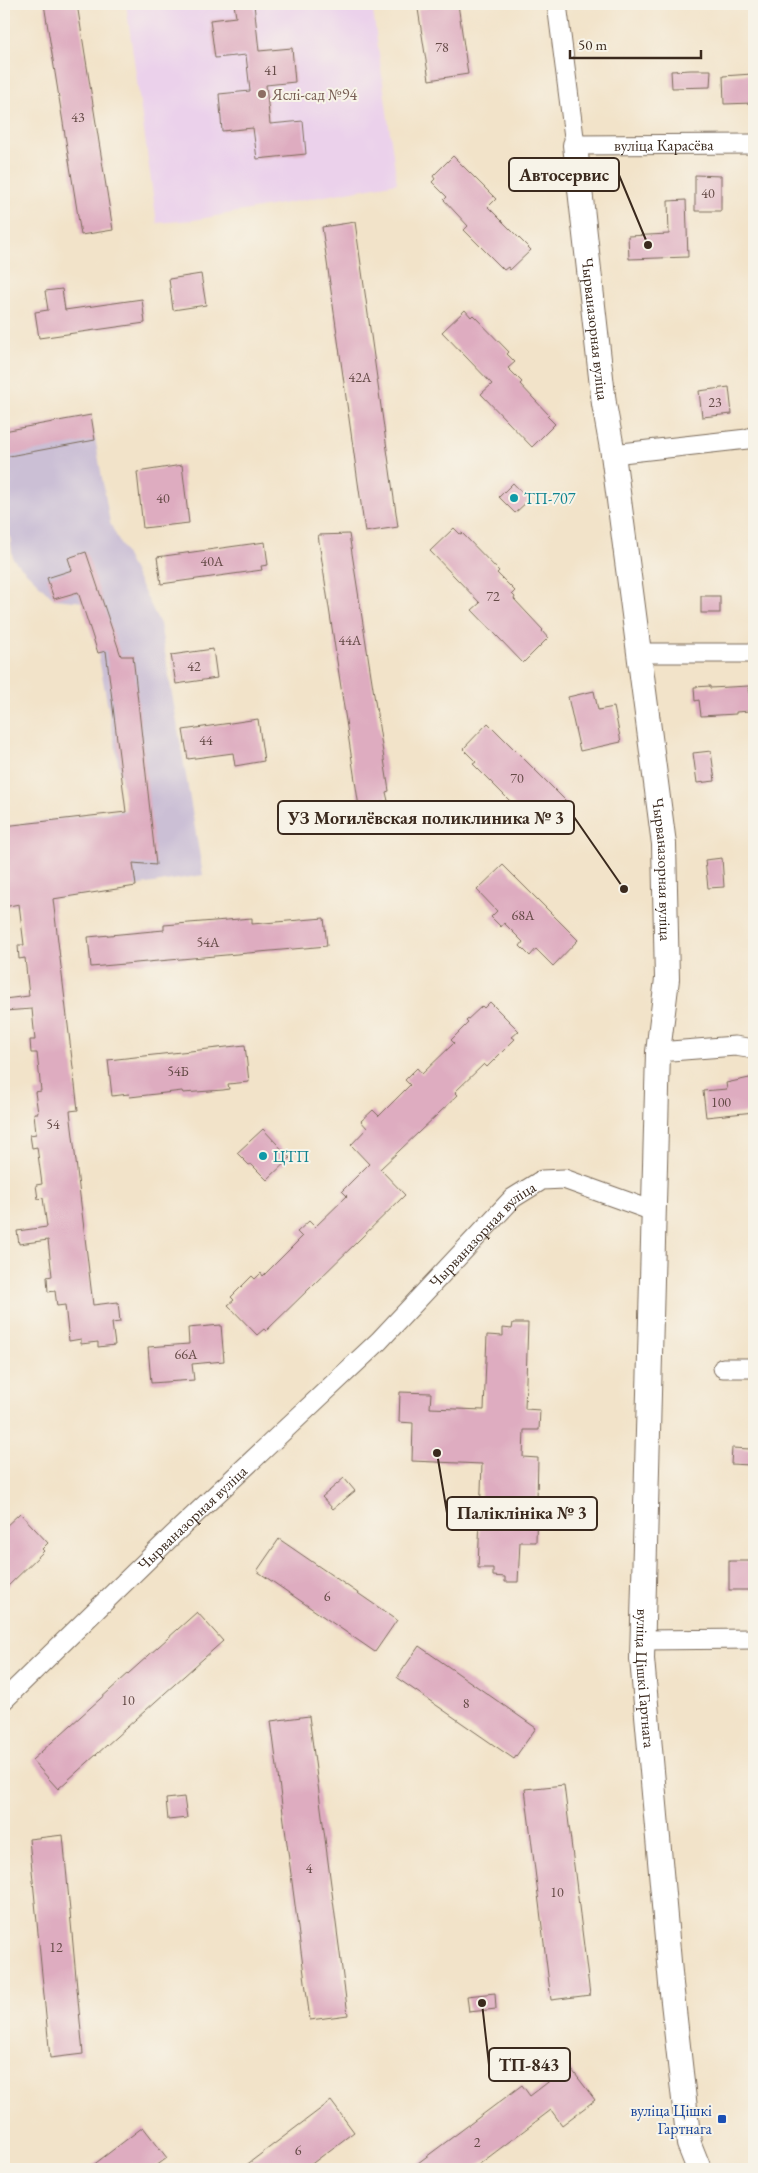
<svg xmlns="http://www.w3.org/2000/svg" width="758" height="2173" font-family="'EB Garamond',serif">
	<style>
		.built { fill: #ebd1eb }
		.industrial { fill: #cbbfd5 }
		.building { fill: #deacc0 }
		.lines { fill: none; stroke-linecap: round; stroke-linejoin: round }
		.minor-casing { stroke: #7b6b5a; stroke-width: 21 }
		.tertiary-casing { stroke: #7b6b5a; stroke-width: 26 }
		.minor { stroke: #fff; stroke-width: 19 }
		.tertiary { stroke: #fff; stroke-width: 24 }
		.education-dot { fill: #8d6e63; stroke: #f7f3e8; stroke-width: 2 }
		.culture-dot { fill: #0f9aa8; stroke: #f7f3e8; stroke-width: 2 }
		.transit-dot { fill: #1a4fb4; stroke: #f7f3e8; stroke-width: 2 }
		.labels { text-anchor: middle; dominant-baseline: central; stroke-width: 4; stroke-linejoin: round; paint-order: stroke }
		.number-label { font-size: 14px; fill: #644a46 }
		.education-label { font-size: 16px; fill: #785e54; stroke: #f7f3e8; text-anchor: start }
		.street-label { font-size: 16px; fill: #3b2a1e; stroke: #f7f3e8 }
		.culture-label { font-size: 16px; fill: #0d838f; stroke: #f7f3e8; text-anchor: start }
		.transit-label { font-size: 16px; fill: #164399; stroke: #f7f3e8; text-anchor: end }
		.leader { fill: none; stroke: #3b2a1e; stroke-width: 2 }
		.callout-dot { fill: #3b2a1e; stroke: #f7f3e8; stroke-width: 2 }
		.callout { fill: #f7f3e8; stroke: #3b2a1e; stroke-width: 2 }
		.callout-label { font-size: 18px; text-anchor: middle; font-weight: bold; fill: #3b2a1e }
	</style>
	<rect width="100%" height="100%" fill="#f7f3e8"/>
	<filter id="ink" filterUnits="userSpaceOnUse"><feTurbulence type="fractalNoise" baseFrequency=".02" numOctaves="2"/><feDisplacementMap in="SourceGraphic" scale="10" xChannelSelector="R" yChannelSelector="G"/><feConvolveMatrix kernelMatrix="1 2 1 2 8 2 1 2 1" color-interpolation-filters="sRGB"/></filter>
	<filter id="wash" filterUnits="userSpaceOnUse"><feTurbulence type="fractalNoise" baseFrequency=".0096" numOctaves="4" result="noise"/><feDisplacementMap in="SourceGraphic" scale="20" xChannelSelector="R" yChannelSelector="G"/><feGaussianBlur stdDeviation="1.12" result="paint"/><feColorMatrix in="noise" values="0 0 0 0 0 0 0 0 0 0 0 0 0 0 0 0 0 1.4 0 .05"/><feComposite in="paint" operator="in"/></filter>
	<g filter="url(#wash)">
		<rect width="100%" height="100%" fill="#f2e3c9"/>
		<!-- built -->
		<polygon class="built" points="126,4 372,4 397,183 194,220 157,223"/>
		<!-- industrial -->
		<polygon class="industrial" points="91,415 110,523 160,624 203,875 4,907 4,826 127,810 98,653 84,602 54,599 13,559 4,491 4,431"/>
		<g id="blocks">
			<!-- building -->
			<g class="building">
				<polygon points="44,4 77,4 113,230 81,235"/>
				<polygon points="234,4 254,4 259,51 292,48 295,82 266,85 270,124 303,121 306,154 257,159 253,128 222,131 219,94 250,91 246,55 215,58 210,20 236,17"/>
				<polygon points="426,4 458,4 468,74 429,80 418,9 427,8"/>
				<polygon points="691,70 711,70 710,87 672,88 671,71"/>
				<polygon points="752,74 753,103 724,104 723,76"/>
				<polygon points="453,156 496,199 488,207 531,250 510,270 508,267 504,270 464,230 468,226 444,200 447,197 432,182 435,179 433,176"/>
				<polygon points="695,175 721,176 721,211 695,211"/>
				<polygon points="686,200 688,257 629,259 628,236 669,234 668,201"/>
				<polygon points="355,222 398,527 365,532 322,227"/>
				<polygon points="201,274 206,305 173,310 169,279"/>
				<polygon points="62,289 65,310 142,299 145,323 39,338 35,312 48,310 45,291"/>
				<polygon points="465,310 471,317 473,315 509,352 507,354 515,362 508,368 522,382 520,384 549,415 547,416 555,424 532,447 481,394 492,384 442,332"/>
				<polygon points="729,387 732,414 702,417 699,391"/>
				<polygon points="91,415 95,440 4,457 4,431"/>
				<polygon points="182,465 189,523 143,528 137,472"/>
				<polygon points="513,483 529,500 515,513 499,497"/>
				<polygon points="454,528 460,534 462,533 499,571 497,573 515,591 512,594 515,597 514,599 543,630 542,631 548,638 523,663 472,610 480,603 430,551"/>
				<polygon points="349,534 389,791 386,792 388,801 359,807 318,535"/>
				<polygon points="265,542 268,565 261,566 262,570 161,584 157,557"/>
				<polygon points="86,552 121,656 133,656 156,865 133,863 136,886 53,899 78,1110 70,1111 93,1305 118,1302 120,1322 112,1323 115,1345 98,1347 98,1342 81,1344 81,1339 69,1341 65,1305 57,1306 55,1291 48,1292 47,1277 52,1276 48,1240 19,1244 17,1231 47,1227 43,1198 38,1199 36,1185 42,1184 37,1147 32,1148 30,1135 36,1134 34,1113 38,1113 35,1092 41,1091 37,1053 31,1053 30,1040 35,1040 32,1009 4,1011 4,999 29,996 25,958 19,959 18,945 24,945 19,904 4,907 4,826 126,812 106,651 98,653 78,592 54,599 47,578 72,570 68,558"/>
				<rect x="701" y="596" width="19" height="17"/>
				<polygon points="213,649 217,678 176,684 171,655"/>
				<polygon points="710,686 710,688 749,686 750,711 736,712 736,714 701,716 699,700 695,701 694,687"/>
				<polygon points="594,691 598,710 614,707 621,742 580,751 568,697"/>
				<polygon points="258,719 264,761 235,766 233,753 188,759 183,730"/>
				<polygon points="488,723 571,806 546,831 528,813 524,817 514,808 515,806 473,764 476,762 463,749"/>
				<polygon points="711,751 715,781 697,783 693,753"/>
				<polygon points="722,858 724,887 708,888 705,860"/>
				<polygon points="503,865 578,940 553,966 536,949 530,956 520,946 523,942 504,923 501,927 491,917 497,911 477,890"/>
				<polygon points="252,918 252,924 324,918 327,946 91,967 88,937 164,930 164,925"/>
				<polygon points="490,1002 519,1031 512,1037 515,1039 487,1067 484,1064 455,1092 458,1095 380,1169 405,1195 266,1331 264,1329 257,1335 228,1305 234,1300 231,1297 252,1276 255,1279 261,1273 263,1276 302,1237 297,1232 309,1221 315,1227 347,1196 342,1191 369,1164 351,1145 367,1128 361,1121 373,1110 379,1116 410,1085 405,1080 417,1068 422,1074 454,1043 451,1040 468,1023 466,1021 482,1006 484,1008"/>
				<polygon points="245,1045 249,1082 228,1084 229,1089 223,1090 183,1093 182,1091 130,1097 129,1094 112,1096 108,1060"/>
				<polygon points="754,1077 754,1112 706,1117 703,1091 727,1089 726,1083"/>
				<polygon points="263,1129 290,1158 267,1180 251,1164 249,1165 237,1153"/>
				<polygon points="513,1323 528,1323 525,1409 540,1410 539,1430 524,1430 523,1457 538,1458 536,1542 520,1542 518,1582 505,1582 505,1577 493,1576 493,1568 478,1568 482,1464 412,1461 413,1423 399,1422 400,1392 431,1393 430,1408 484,1410 487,1335 503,1336 503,1328 512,1329"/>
				<polygon points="221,1325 224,1361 192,1364 194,1380 151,1383 148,1347 189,1344 188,1328"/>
				<polygon points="732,1448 750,1449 750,1465 731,1464"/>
				<polygon points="344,1478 355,1491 333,1509 322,1497"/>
				<polygon points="20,1513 48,1543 42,1549 44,1551 4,1590 4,1528"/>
				<polygon points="279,1539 397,1620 375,1652 257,1571"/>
				<rect x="729" y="1561" width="25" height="29"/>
				<polygon points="197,1612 223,1641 58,1789 32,1760"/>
				<polygon points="419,1646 536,1728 514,1759 397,1678"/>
				<polygon points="309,1716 348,2015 310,2020 271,1721"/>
				<polygon points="564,1785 590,1995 551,2000 525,1789"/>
				<polygon points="184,1797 187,1818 168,1820 166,1799"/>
				<polygon points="63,1835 83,2054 50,2058 29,1839"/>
				<polygon points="495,1993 496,2009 469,2012 467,1996"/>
				<polygon points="569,2066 595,2100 562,2125 551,2110 473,2169 410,2169 522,2085 530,2096"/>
				<polygon points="331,2101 354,2132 305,2169 241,2169"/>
				<polygon points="143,2127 167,2158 152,2169 88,2169"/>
			</g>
		</g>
	</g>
	<g filter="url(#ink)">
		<use href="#blocks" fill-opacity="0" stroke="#7b6b5a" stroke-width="1"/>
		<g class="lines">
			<!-- minor casing -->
			<g class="minor-casing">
				<g id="minor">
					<path id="s1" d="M557,4l18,141 179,-1"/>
					<polyline points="613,454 747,439 754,436"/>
					<polyline points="639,653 754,653"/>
					<polyline points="658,1052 735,1046 754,1049"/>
					<polyline points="723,1368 754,1368"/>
					<polyline points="642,1640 754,1639"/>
					<path id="s2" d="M4,1700l168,-164 207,-195 134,-143 29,-18 22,-1 89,32"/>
				</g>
			</g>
			<!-- tertiary casing -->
			<g class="tertiary-casing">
				<g id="tertiary">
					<path id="s3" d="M575,145l29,259 9,50 51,390 3,135 -9,73 -16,607 29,325 18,160 10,25"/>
				</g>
			</g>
			<!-- minor -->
			<use href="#minor" class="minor"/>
			<!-- tertiary -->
			<use href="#tertiary" class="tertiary"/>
		</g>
	</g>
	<!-- markers -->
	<circle class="education-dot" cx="262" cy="94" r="5"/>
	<g class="culture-dot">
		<circle cx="514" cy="498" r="5"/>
		<circle cx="263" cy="1156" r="5"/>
	</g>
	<rect class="transit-dot" x="717" y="2114" width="10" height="10" rx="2.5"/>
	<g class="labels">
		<!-- number labels -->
		<g class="number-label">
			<text x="442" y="47">78</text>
			<text x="271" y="70">41</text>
			<text x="78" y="117">43</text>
			<text x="708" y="193">40</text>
			<text x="360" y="377">42А</text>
			<text x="715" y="402">23</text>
			<text x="163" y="498">40</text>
			<text x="212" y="561">40А</text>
			<text x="493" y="596">72</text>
			<text x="350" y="640">44А</text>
			<text x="194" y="666">42</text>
			<text x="206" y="740">44</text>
			<text x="517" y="778">70</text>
			<text x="523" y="915">68А</text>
			<text x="208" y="942">54А</text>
			<text x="178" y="1071">54Б</text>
			<text x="721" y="1102">100</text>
			<text x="53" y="1124">54</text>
			<text x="186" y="1354">66А</text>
			<text x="327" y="1596">6</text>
			<text x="128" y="1700">10</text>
			<text x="466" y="1703">8</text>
			<text x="309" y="1868">4</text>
			<text x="557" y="1892">10</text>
			<text x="56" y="1947">12</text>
			<text x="477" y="2142">2</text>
			<text x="298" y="2150">6</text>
		</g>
		<!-- education labels -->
		<g class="education-label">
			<text x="272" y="94">Яслі-сад №94</text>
		</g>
		<!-- street labels -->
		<g class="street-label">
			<text stroke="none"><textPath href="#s1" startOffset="231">вуліца Карасёва</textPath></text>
			<text stroke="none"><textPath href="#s3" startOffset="185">Чырваназорная вуліца</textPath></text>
			<text stroke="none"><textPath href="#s3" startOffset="730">Чырваназорная вуліца</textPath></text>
			<text stroke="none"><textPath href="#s2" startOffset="668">Чырваназорная вуліца</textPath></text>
			<text stroke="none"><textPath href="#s2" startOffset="262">Чырваназорная вуліца</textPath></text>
			<text stroke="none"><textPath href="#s3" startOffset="1540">вуліца Цішкі Гартнага</textPath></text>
		</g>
		<!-- culture labels -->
		<g class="culture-label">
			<text x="524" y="498">ТП-707</text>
			<text x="273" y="1156">ЦТП</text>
		</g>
		<!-- transit labels -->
		<g class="transit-label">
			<text x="712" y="2110">вуліца Цішкі<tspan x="712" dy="18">Гартнага</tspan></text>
		</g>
	</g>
	<!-- callouts -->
	<path class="leader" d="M648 245L619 175M624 889L574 817M437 1453L447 1513M482 2003L489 2065"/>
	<g class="callout-dot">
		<circle cx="648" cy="245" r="5"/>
		<circle cx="624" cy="889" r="5"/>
		<circle cx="437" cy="1453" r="5"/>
		<circle cx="482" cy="2003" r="5"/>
	</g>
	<g class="callout">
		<rect x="509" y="158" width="110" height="33" rx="5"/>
		<rect x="278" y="801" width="296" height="33" rx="5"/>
		<rect x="447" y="1497" width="150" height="33" rx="5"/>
		<rect x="489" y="2048" width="81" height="33" rx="5"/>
	</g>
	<g class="callout-label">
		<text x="564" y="181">Автосервис</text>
		<text x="426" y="824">УЗ Могилёвская поликлиника № 3</text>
		<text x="522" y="1519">Паліклініка № 3</text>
		<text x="529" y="2071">ТП-843</text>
	</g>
	<!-- margin -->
	<rect width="758" height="2173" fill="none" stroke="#f7f3e8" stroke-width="20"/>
	<!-- scale -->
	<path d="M570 50v8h131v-8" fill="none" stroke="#3b2a1e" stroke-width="2.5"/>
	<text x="578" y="50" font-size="15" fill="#3b2a1e" stroke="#f7f3e8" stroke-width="4" paint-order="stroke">50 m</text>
</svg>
